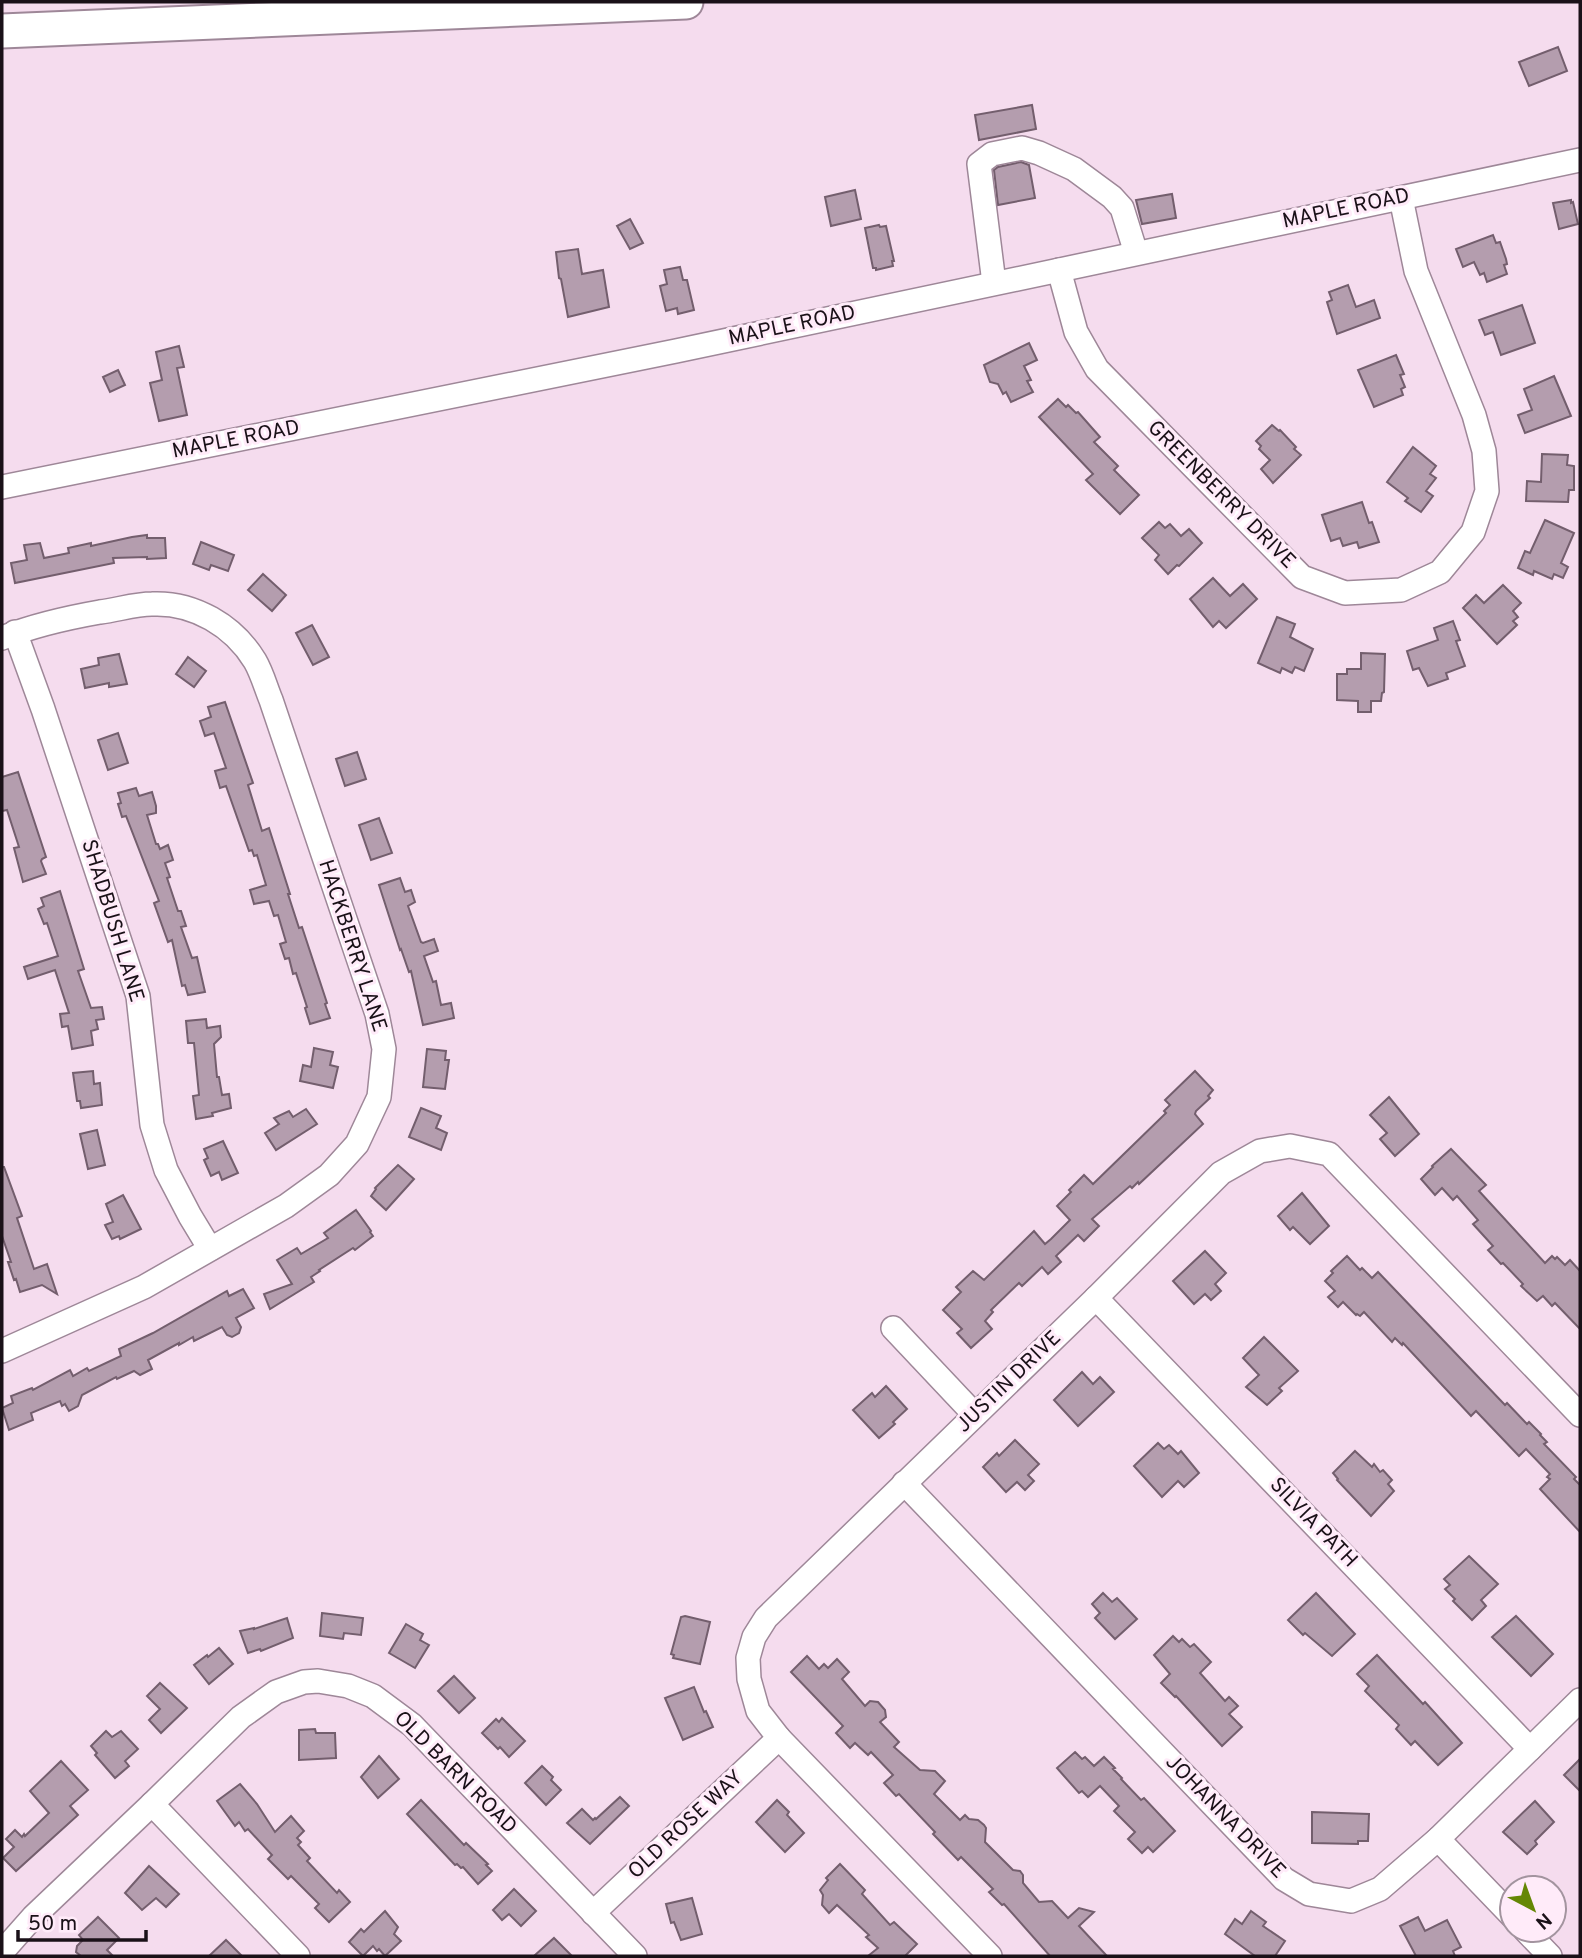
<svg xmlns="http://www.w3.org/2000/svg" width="1582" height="1958" font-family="Overpass,sans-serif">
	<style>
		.building { fill: #b49dae; stroke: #735e6d; stroke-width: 2 }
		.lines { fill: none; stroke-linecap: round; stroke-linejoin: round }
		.minor-casing { stroke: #9e8798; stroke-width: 26 }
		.highway-casing { stroke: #9e8798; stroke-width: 37 }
		.minor { stroke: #fff; stroke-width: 23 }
		.highway { stroke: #fff; stroke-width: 33 }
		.labels { text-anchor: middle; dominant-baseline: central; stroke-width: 6; stroke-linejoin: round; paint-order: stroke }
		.street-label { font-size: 21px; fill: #1a1118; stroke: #ffebf9 }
	</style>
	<rect width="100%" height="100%" fill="#f5dcee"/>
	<!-- building -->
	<g class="building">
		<polygon points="1558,47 1567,71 1529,86 1519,62"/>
		<polygon points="1032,105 1036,129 979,140 975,115"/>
		<polygon points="1021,162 1029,165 1035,198 998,205 994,170 998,167"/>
		<polygon points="855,190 861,219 831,226 825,197"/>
		<polygon points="1172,194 1176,218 1142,224 1136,200"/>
		<polygon points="1571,200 1571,203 1573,202 1578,224 1559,229 1553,203"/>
		<polygon points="630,219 643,243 630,249 617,226"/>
		<polygon points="879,225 880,227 886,226 894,261 892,261 893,266 876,270 876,268 873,268 865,228"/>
		<polygon points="1493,235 1496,243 1500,242 1506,259 1507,264 1504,265 1507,274 1487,282 1484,273 1480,275 1474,262 1463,267 1456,249"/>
		<polygon points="578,249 582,274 603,270 609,307 568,317 561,279 559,278 556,252"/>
		<polygon points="680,267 683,280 687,280 694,310 678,314 677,308 666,311 660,286 667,284 664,270"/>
		<polygon points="1348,285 1356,307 1374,300 1380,318 1337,334 1327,302 1332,300 1329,292"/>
		<polygon points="1522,305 1535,343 1501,355 1493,332 1485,335 1479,320"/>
		<polygon points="1029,343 1037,360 1024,366 1031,380 1027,381 1033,392 1011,402 1006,392 1003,394 998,384 990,382 984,365"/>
		<polygon points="179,346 184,367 177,368 187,415 159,421 150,383 162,380 156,352"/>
		<polygon points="1396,355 1404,374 1400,375 1405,387 1401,389 1403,395 1374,407 1358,370"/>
		<polygon points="118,370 125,385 110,392 103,377"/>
		<polygon points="1554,376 1571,416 1525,433 1518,415 1532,410 1524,389"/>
		<polygon points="1058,399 1066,407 1068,405 1076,413 1078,412 1100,437 1094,442 1118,466 1114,470 1139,495 1120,514 1086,480 1093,474 1039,417"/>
		<polygon points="1272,425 1279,431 1280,430 1296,447 1294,449 1301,455 1273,483 1261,469 1270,460 1259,449 1261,446 1256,441"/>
		<polygon points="1413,447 1436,466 1430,474 1436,478 1426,491 1433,496 1421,512 1405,501 1408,498 1387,482"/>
		<polygon points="1542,454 1568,455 1567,465 1574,466 1574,490 1569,490 1568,502 1526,501 1527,481 1541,482"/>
		<polygon points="1362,502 1369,523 1372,522 1379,542 1359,548 1357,542 1343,546 1340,538 1331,541 1322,515"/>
		<polygon points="1545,520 1574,533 1561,563 1568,567 1563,578 1554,574 1552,579 1534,571 1533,575 1518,568 1525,551 1530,553"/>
		<polygon points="1159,522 1165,528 1170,524 1181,536 1189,529 1202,543 1179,566 1177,565 1168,574 1155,560 1159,555 1142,538"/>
		<polygon points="147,535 147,538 165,538 166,558 147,559 147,557 113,558 114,563 15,583 11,563 27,560 24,545 40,543 44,558 69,553 68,548 91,543 91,546 132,537"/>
		<polygon points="201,542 234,555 228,571 211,565 209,570 193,564"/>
		<polygon points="263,574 286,595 272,611 248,590"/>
		<polygon points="1213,578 1230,596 1243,584 1257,599 1226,628 1219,621 1213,627 1190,599"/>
		<polygon points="1503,585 1521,603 1513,611 1518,617 1513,621 1517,625 1497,644 1463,608 1476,595 1484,603"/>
		<polygon points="1277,617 1295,624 1290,637 1313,649 1304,671 1295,667 1292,673 1282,668 1280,673 1258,663"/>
		<polygon points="1453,621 1460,640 1456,641 1465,666 1446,673 1448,679 1428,686 1419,668 1413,670 1407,651 1438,640 1434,628"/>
		<polygon points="312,625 329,657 313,665 296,633"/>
		<polygon points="1361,653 1385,654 1384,692 1382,693 1381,701 1371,701 1371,712 1358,712 1358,701 1337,700 1337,674 1347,674 1347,669 1361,669"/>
		<polygon points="119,654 127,684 109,687 109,683 85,688 81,669 99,665 98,658"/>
		<polygon points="188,657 206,671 194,687 176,674"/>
		<polygon points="225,702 253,783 248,785 262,831 269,828 290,894 288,894 299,928 302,927 327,1003 325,1004 330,1018 310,1024 305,1008 307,1007 296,973 293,974 289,958 285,959 280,944 286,942 278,915 274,916 269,901 254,904 250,890 266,885 257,855 254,856 252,850 249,851 226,786 220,788 215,771 226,768 214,733 205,736 200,721 211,717 208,707"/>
		<polygon points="118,733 128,763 108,770 98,740"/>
		<polygon points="357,752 366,779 345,786 336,759"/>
		<polygon points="18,772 46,857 42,859 41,861 46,874 23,882 14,848 19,847 7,810 2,811 2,777"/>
		<polygon points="136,788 139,796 152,792 156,806 156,813 147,815 156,844 158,844 160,849 168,845 173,860 165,863 170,877 167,878 178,911 181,911 186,926 181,927 192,958 197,957 205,992 188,995 185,985 182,986 172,940 168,942 154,903 159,901 126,816 122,817 118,804 121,803 118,793"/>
		<polygon points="379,818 392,853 371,860 359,825"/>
		<polygon points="400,878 405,892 411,890 415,902 408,906 421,942 423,943 434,939 438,951 424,956 433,982 436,981 441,1005 451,1003 454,1018 423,1025 411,971 409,972 401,949 400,950 379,885"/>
		<polygon points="60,891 84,969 78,971 91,1008 102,1007 104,1019 96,1020 98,1029 91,1031 93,1045 72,1049 68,1026 62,1027 60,1014 69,1013 55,970 28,979 24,967 58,956 47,923 44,924 38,909 44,906 41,898"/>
		<polygon points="206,1019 207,1028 220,1026 221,1037 214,1044 217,1077 219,1077 222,1095 229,1094 231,1108 212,1113 213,1116 196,1119 193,1096 199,1095 194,1043 188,1043 186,1021"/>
		<polygon points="314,1048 333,1052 330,1065 338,1067 333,1088 300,1081 303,1065 311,1067"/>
		<polygon points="427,1049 446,1051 445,1060 449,1060 445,1089 423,1087"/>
		<polygon points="93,1071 94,1084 100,1083 102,1105 81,1108 80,1101 77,1101 73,1073"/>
		<polygon points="1195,1071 1213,1090 1208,1096 1210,1098 1196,1111 1195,1114 1203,1124 1139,1184 1138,1182 1132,1188 1130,1186 1092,1219 1099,1226 1084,1241 1078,1235 1056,1256 1061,1262 1048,1274 1042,1267 1022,1286 1019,1283 991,1310 993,1312 985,1321 992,1329 971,1348 957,1333 962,1329 943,1310 961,1292 956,1287 973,1271 984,1280 1034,1231 1045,1244 1051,1239 1070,1220 1057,1206 1071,1192 1069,1190 1084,1175 1093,1184 1166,1113 1164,1111 1170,1105 1165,1100"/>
		<polygon points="1389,1097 1419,1134 1395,1156 1380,1139 1387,1133 1370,1115"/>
		<polygon points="421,1108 441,1116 436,1128 447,1133 441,1150 409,1137"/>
		<polygon points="306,1109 317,1124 276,1150 265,1133 279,1124 274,1118 289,1111 293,1117"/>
		<polygon points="97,1130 105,1165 88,1169 80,1134"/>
		<polygon points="223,1141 238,1173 222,1180 219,1172 211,1176 204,1160 208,1158 204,1149"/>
		<polygon points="1451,1149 1486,1185 1479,1191 1545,1263 1552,1256 1555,1259 1557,1257 1565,1265 1570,1260 1580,1271 1580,1329 1555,1303 1552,1306 1543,1296 1537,1301 1521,1286 1523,1284 1503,1263 1501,1264 1488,1250 1493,1246 1473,1224 1478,1220 1457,1196 1453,1200 1442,1188 1435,1195 1421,1179 1433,1167 1432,1166"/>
		<polygon points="398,1165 414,1179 386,1210 371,1196 376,1189 375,1188"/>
		<polygon points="2,1167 4,1167 22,1216 17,1218 34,1269 47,1264 57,1294 42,1285 20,1292 16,1279 14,1280 8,1262 11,1262 2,1236"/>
		<polygon points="1302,1193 1329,1226 1310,1244 1293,1227 1290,1230 1278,1216"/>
		<polygon points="123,1195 141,1229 120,1239 119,1236 112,1239 105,1225 113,1222 106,1204"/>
		<polygon points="356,1210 371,1231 370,1232 373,1236 355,1250 353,1248 319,1270 320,1271 311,1277 314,1282 270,1309 264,1294 292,1284 277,1260 297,1248 301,1254 328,1238 324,1233"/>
		<polygon points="1205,1251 1226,1273 1215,1284 1221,1291 1211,1300 1205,1294 1194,1304 1173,1281"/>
		<polygon points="1347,1256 1360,1270 1362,1268 1372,1278 1378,1272 1505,1405 1507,1403 1527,1424 1529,1422 1541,1434 1540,1435 1547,1442 1544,1444 1576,1477 1574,1479 1580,1485 1580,1532 1540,1489 1550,1479 1547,1477 1550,1474 1526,1449 1519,1456 1476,1411 1471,1416 1403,1343 1402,1345 1395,1338 1392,1342 1364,1312 1360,1316 1357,1314 1356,1315 1343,1302 1338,1307 1328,1297 1335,1291 1325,1281 1333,1273 1331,1271"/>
		<polygon points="243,1289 254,1308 236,1318 241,1327 239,1333 232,1337 227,1335 222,1327 194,1341 193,1337 179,1345 179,1343 148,1360 152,1369 140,1375 134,1371 117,1379 116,1377 82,1395 78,1406 69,1411 65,1404 62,1406 60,1401 31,1413 33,1420 9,1430 2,1408 13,1403 11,1396 32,1388 33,1390 70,1370 73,1376 87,1368 89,1371 121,1356 119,1349 153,1333 227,1291 229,1296"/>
		<polygon points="1264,1337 1298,1371 1279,1388 1282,1391 1267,1405 1246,1387 1259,1375 1243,1358"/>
		<polygon points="1082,1372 1093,1384 1100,1377 1114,1392 1078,1426 1054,1400"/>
		<polygon points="886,1386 907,1409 893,1422 895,1424 879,1438 853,1410 872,1393 875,1397"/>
		<polygon points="1015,1440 1039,1464 1028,1475 1034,1481 1025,1490 1017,1482 1006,1492 983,1467 997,1453 999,1456"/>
		<polygon points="1158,1443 1164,1449 1169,1445 1178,1454 1181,1451 1199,1473 1184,1487 1178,1481 1162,1497 1134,1466"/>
		<polygon points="1355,1451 1372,1467 1374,1464 1380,1472 1383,1470 1392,1480 1388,1484 1394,1491 1371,1516 1337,1480 1338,1479 1333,1473"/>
		<polygon points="1469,1556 1498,1584 1481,1600 1486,1606 1472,1620 1453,1601 1455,1599 1445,1589 1450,1585 1444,1579"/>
		<polygon points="1103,1593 1112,1602 1117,1598 1137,1619 1115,1639 1095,1618 1100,1613 1092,1604"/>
		<polygon points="1316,1593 1355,1634 1332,1656 1305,1633 1303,1635 1288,1620"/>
		<polygon points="322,1613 363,1618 361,1635 344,1633 343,1639 320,1636"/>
		<polygon points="685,1616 710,1622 700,1664 673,1658 674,1655 671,1654 681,1617"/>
		<polygon points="1516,1616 1553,1654 1531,1676 1492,1637"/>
		<polygon points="287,1618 293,1638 261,1651 260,1649 248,1653 240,1631 254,1628 254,1629"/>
		<polygon points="406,1624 423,1634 420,1640 429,1645 415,1668 389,1653"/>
		<polygon points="1173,1636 1179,1642 1182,1639 1190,1647 1194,1644 1211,1662 1200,1673 1225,1701 1229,1697 1238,1706 1229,1714 1242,1727 1222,1746 1176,1696 1175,1697 1161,1683 1170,1674 1154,1655"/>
		<polygon points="219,1648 233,1664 209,1684 194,1665 207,1655 208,1657"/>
		<polygon points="1377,1655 1423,1704 1425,1702 1462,1743 1438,1765 1415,1741 1411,1745 1396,1729 1399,1725 1365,1691 1369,1686 1357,1674"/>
		<polygon points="807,1656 819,1669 824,1664 828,1668 837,1659 849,1672 842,1679 865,1706 870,1701 878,1702 885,1710 886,1717 880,1722 899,1742 894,1747 920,1770 935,1771 945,1781 934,1794 960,1820 965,1815 969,1819 978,1820 984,1825 986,1828 985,1842 1013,1870 1020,1871 1023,1875 1023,1883 1039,1902 1052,1901 1068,1918 1079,1908 1094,1912 1079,1926 1107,1956 1050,1956 1004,1904 1002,1905 989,1892 993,1889 961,1857 958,1860 933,1834 935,1832 899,1794 896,1796 884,1783 893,1775 871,1752 868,1755 855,1743 850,1748 836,1733 843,1726 791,1672"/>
		<polygon points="454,1676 475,1698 459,1713 438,1691"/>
		<polygon points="160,1683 187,1708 161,1733 149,1720 160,1709 147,1696"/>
		<polygon points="694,1687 704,1712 706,1711 713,1727 683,1740 665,1698"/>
		<polygon points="502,1718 525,1741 509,1757 500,1747 498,1749 482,1733 496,1719 499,1722"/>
		<polygon points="315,1729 316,1733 335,1733 336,1758 299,1760 299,1730"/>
		<polygon points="106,1731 112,1737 121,1731 138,1749 125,1761 129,1766 115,1778 95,1755 97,1753 91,1746"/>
		<polygon points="1075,1752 1082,1759 1085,1757 1094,1766 1104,1757 1115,1768 1113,1769 1122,1778 1121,1779 1141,1800 1144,1798 1175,1831 1153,1852 1148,1847 1142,1853 1128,1839 1135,1832 1114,1811 1119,1806 1100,1786 1088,1797 1082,1791 1079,1793 1057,1768"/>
		<polygon points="379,1756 399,1779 378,1798 361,1777"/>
		<polygon points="1580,1759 1580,1791 1564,1775"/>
		<polygon points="61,1761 88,1790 70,1806 78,1815 16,1871 3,1858 14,1847 6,1839 15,1830 22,1837 24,1834 25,1836 49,1813 30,1791"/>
		<polygon points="542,1766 553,1777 551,1780 561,1790 546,1805 525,1783"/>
		<polygon points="240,1784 257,1804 275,1832 291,1816 304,1831 297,1838 301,1842 298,1845 310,1858 307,1861 337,1893 339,1890 350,1902 329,1922 315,1908 319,1904 291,1876 288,1879 268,1859 272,1855 248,1829 245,1831 239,1822 235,1826 217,1801"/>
		<polygon points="620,1797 629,1806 590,1844 567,1823 582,1809 593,1820 595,1818 596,1819"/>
		<polygon points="421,1800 464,1845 466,1843 488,1864 486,1865 492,1871 478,1884 463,1867 461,1868 457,1864 455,1865 407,1814"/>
		<polygon points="777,1800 789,1812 787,1815 804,1833 785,1852 756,1822"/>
		<polygon points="1535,1801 1554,1822 1535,1841 1537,1844 1527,1854 1503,1832"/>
		<polygon points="1312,1812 1369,1814 1368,1841 1358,1841 1358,1844 1312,1843"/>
		<polygon points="840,1864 865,1890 862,1894 890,1925 894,1922 917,1944 905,1956 868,1956 878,1948 866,1937 869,1935 837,1905 829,1913 822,1905 823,1895 820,1890 828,1880 826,1878"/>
		<polygon points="149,1866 179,1894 166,1907 156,1898 142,1910 125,1893"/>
		<polygon points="514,1889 536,1911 521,1926 509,1914 502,1920 493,1910"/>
		<polygon points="692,1898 702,1934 681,1940 674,1922 671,1923 666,1904"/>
		<polygon points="385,1911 398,1927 394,1934 401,1941 385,1956 379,1949 377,1951 373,1946 363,1956 349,1942 361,1929 364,1932"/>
		<polygon points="1251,1911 1266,1922 1263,1926 1285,1941 1275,1956 1255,1956 1225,1934 1235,1919 1242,1924"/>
		<polygon points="98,1917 119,1938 107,1950 113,1956 81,1956 76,1952 77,1946 83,1940 79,1935"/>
		<polygon points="1418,1917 1425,1931 1447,1920 1461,1947 1453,1951 1455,1956 1416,1956 1400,1926"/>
		<polygon points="554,1938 572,1956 534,1956"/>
		<polygon points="226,1940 242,1956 209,1956"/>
	</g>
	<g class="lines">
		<!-- minor casing -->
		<g class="minor-casing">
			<g id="minor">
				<polyline points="1059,270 1076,332 1097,369 1302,577 1345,593 1401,590 1440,572 1473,532 1487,491 1484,451 1474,415 1416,271 1401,198"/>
				<polyline points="994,283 979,164 992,154 1022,148 1039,153 1074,169 1112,197 1122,208 1136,253"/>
				<polyline points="2,487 676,351 1580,160"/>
				<polyline points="15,632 43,709 138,996 152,1125 166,1170 190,1216 210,1249"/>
				<path d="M2,638c32,-13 64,-20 98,-26 17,-2 35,-8 52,-8 42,-2 82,22 103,57 7,12 11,27 16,39l106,314 7,35 -5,48 -22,47 -28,31 -43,31 -142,81 -142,64"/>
				<polyline points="1096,1298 1530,1749"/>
				<polyline points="893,1328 975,1415"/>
				<polyline points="904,1483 1284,1879 1309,1894 1351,1901 1380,1889 1438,1839 1580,1700"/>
				<polyline points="152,1804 298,1956"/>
				<polyline points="1438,1839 1512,1916"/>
				<polyline points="593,1913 779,1738"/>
				<polyline points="1525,1930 1550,1956"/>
				<polyline points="2,1952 33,1917 152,1804 241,1717 276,1692 304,1682 318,1681 348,1686 373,1696 412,1725 635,1956"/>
				<polyline points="990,1956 779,1738 758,1711 749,1679 748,1658 754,1637 766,1618 1096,1298 1221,1173 1260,1151 1290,1146 1329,1154 1580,1415"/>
			</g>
		</g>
		<!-- highway casing -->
		<g class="highway-casing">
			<polyline id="highway" points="2,31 686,2"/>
		</g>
		<!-- minor -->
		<use href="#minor" class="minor"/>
		<!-- highway -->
		<use href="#highway" class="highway"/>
	</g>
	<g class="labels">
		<!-- street labels -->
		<g class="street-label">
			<text transform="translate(1346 209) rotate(-12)">MAPLE ROAD</text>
			<text transform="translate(792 326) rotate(-12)">MAPLE ROAD</text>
			<text transform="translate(236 440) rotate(-11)">MAPLE ROAD</text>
			<text transform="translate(1221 495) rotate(45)">GREENBERRY DRIVE</text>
			<text transform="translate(112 921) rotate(73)">SHADBUSH LANE</text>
			<text transform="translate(352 946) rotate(72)">HACKBERRY LANE</text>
			<text transform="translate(1009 1382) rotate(-44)">JUSTIN DRIVE</text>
			<text transform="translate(1313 1523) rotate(46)">SILVIA PATH</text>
			<text transform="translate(455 1773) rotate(45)">OLD BARN ROAD</text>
			<text transform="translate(1225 1817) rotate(46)">JOHANNA DRIVE</text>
			<text transform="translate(686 1825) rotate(-43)">OLD ROSE WAY</text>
		</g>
	</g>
	<!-- border -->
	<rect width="1582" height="1958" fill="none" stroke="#1a1118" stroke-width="7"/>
	<!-- north arrow -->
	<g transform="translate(1533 1909) rotate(139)"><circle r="33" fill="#ffebf9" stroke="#a3949f" stroke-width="2"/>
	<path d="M0-5L12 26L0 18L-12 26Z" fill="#658705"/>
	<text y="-10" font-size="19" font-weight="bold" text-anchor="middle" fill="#1a1118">N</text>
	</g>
	<!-- scale -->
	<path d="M18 1930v10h128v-10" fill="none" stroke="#1a1118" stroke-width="3.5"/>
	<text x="28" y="1930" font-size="21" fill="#1a1118" stroke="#ffebf9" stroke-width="5" paint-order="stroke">50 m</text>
</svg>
